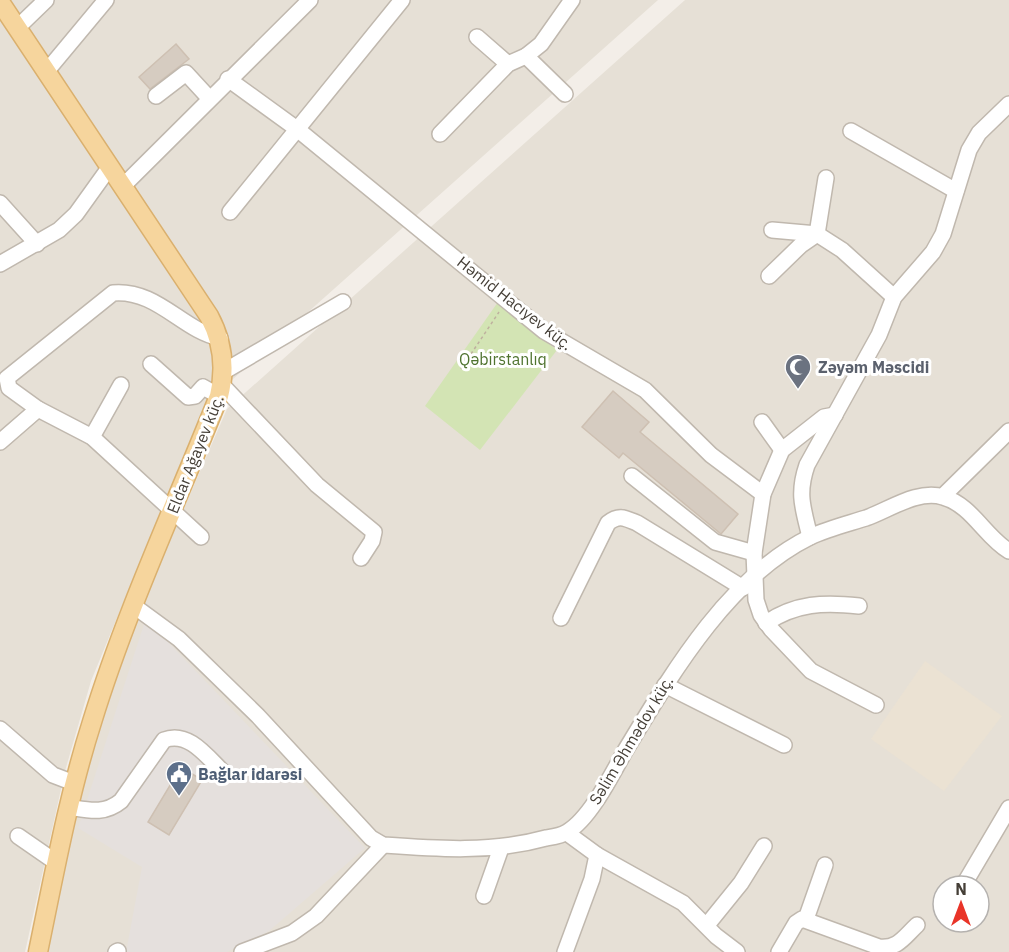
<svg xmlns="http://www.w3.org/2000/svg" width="1009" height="952" font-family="'IBM Plex Sans',sans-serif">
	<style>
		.residential { fill: #e6e0d6; fill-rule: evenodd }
		.industrial { fill: #e5e0dd }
		.education { fill: #ebe2d3 }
		.green { fill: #d3e4b4 }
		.building { fill: #d6ccc1; stroke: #cec0b2; stroke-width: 1.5 }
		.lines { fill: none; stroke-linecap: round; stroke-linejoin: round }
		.minor-casing { stroke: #c0b8ae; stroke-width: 18 }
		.major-casing { stroke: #dab06e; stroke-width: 21 }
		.path { stroke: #beb09e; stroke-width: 1.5; stroke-dasharray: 3 3; stroke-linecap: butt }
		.minor { stroke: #fff; stroke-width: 15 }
		.major { stroke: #f6d59d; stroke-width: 18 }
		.labels { text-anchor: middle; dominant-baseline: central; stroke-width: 6; stroke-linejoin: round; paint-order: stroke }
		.street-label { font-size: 16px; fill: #453f37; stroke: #fff }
		.park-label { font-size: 16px; fill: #4f732f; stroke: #fff }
		.worship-label { font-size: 16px; font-weight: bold; fill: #5b616d; stroke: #fff; text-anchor: start }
		.service-label { font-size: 16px; font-weight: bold; fill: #4e5e75; stroke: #fff; text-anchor: start }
	</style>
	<rect width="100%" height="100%" fill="#f3eee8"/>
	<!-- residential -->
	<g class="residential">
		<polygon points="0,0 658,0 205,404 91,681 65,771 25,952 0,952"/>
		<path d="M685,0h324v952h-962l35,-168 29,-92 32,-89 84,-194zM943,886h36v36h-36z"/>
	</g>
	<!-- industrial -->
	<polygon class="industrial" points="145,621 169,643 365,848 269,931 227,952 126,952 142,867 78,828"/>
	<!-- education -->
	<polygon class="education" points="925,661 1002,716 944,791 871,739"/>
	<!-- green -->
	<polygon class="green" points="498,302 557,350 480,450 425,406"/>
	<!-- building -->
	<g class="building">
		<polygon points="176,44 189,59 150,89 139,77"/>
		<polygon points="613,391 649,422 640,432 738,514 721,534 623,453 619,458 582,427"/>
		<polygon points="181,767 202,780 169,835 148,822"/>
	</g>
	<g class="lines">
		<!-- minor casing -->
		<g class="minor-casing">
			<g id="minor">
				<polyline points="17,28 46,0"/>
				<polyline points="477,37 508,64"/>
				<polyline points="526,56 565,94"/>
				<polyline points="46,72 106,0"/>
				<polyline points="228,79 297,129 544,331 645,390 711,455 763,494"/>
				<polyline points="156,96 186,73 209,98"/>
				<polyline points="851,131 956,191"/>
				<polyline points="440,134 508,64 526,56 541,44 572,0"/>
				<polyline points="122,187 310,0"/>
				<polyline points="0,203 37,244"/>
				<polyline points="230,212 402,0"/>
				<polyline points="772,230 817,234 842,250 894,297"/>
				<polyline points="0,264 59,230 76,214 109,168"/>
				<polyline points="769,276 801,245 817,234 826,178"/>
				<polyline points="151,364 188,397 195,396 203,387 219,396"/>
				<polyline points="223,372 343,302"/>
				<polyline points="222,385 317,485 374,532 372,541 361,558"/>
				<polyline points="835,415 824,417 782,450 763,494 754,553 756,600 761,615 771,629 811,671 876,705"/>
				<polyline points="762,422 782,450"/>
				<polyline points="92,437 121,385"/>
				<polyline points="0,442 38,409"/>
				<polyline points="632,476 715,542 754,553"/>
				<polyline points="943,496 1009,431"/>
				<path d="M201,537l-109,-100 -54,-28 -29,-21 -2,-10 106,-85c44,-4 70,38 107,45"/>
				<path d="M810,537c-7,-29 -13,-43 -3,-72l72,-130 15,-38 39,-45 10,-18 26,-84 10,-17 30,-29"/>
				<path d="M134,606l45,33 79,77 113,122 12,7c55,4 109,8 163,-7 6,-1 15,-2 21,-6 23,-13 45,-58 58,-81 46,-76 102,-173 185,-214 17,-8 37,-13 56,-19 23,-8 52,-29 77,-21 29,8 42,40 66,54"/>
				<path d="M561,618l47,-95c11,-9 17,-5 29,0l106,65"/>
				<path d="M766,623c30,-20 58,-21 93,-17"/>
				<polyline points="665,685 784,745"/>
				<polyline points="0,729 53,775 74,783"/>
				<path d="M68,807c20,3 36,8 53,-6l43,-61c25,-10 44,18 61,34"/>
				<polyline points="18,836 57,863"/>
				<polyline points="597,855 683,903 716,936 737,952"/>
				<polyline points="963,886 1009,808"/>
				<polyline points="484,896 501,848"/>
				<polyline points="806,919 825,865"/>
				<polyline points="707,925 741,883 764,846"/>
				<polyline points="116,952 118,951"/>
				<polyline points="242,952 292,933 316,916 383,845"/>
				<polyline points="565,952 592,879 597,855 567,833"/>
				<path d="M779,952l17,-29 6,-4 77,28c19,2 25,-10 38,-22"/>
			</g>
		</g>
		<!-- major casing -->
		<g class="major-casing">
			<path id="major" d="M0,2l209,314c14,26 17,52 10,80 -43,108 -93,215 -127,326 -24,75 -38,153 -54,230"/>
		</g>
		<!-- path -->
		<polyline class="path" points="461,369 499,312"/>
		<!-- minor -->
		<use href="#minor" class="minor"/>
		<!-- major -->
		<use href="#major" class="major"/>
	</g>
	<!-- icons -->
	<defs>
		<g id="mosque-pin" transform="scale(1.35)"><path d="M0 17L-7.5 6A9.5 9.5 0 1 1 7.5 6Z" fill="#6b7280" stroke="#fff"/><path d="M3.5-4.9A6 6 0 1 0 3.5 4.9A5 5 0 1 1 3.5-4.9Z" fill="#fff"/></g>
		<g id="civic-pin" transform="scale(1.35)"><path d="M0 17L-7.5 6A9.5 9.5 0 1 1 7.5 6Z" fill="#5c6f8a" stroke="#fff"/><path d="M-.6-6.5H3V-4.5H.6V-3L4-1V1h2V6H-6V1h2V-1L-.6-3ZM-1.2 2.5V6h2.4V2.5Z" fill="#fff"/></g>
	</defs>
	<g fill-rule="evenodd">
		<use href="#mosque-pin" x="798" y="367"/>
		<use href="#civic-pin" x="179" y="774"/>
	</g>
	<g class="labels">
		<!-- street labels -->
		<g class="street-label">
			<text transform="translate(515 303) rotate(38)">Həmid Hacıyev küç.</text>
			<text transform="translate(195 454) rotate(-68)">Eldar Ağayev küç.</text>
			<text transform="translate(631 740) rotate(-59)">Səlim Əhmədov küç.</text>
		</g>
		<!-- park labels -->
		<g class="park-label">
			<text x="503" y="359">Qəbirstanlıq</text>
		</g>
		<!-- worship labels -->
		<g class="worship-label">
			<text x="818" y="367">Zəyəm Məscidi</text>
		</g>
		<!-- service labels -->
		<g class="service-label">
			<text x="198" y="774">Bağlar idarəsi</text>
		</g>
	</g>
	<!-- north arrow -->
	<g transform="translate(961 904)"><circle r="28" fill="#ffffff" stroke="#b5b2af" stroke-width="1.5"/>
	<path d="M0-4.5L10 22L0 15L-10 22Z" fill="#e93428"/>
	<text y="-9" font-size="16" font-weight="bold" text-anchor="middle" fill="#453f37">N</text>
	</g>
</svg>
